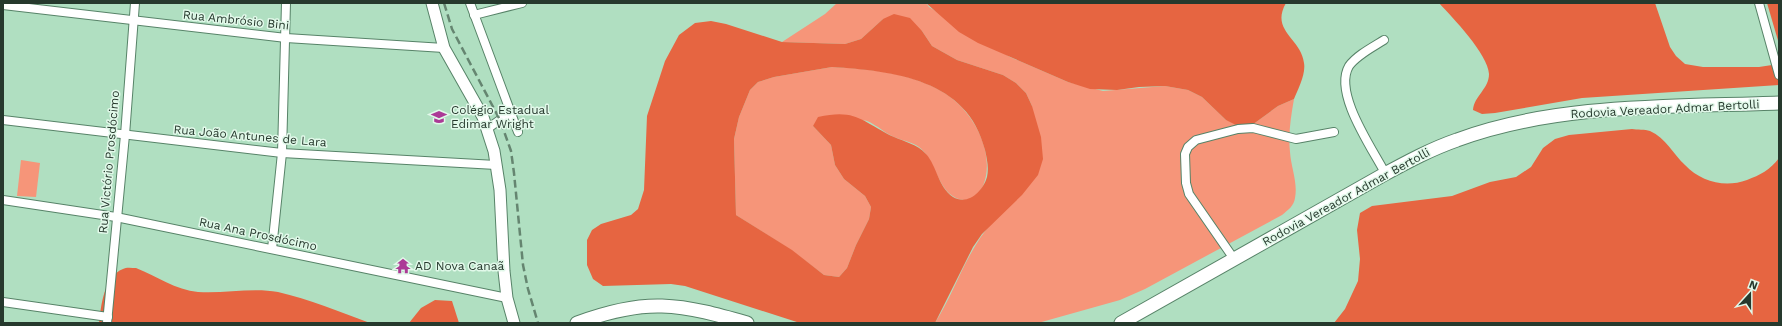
<svg xmlns="http://www.w3.org/2000/svg" width="1782" height="326" font-family="'Work Sans',sans-serif">
	<style>
		.green { fill: #f69579 }
		.forest { fill: #e66541; fill-rule: evenodd }
		.lines { fill: none; stroke-linecap: round; stroke-linejoin: round }
		.minor-casing { stroke: #578368; stroke-width: 10 }
		.secondary-casing { stroke: #578368; stroke-width: 13 }
		.trunk-casing { stroke: #578368; stroke-width: 15 }
		.minor { stroke: #fff; stroke-width: 8 }
		.secondary { stroke: #fff; stroke-width: 11 }
		.trunk { stroke: #fff; stroke-width: 13 }
		.rail { stroke: #658570; stroke-width: 2.5; stroke-dasharray: 8 4; stroke-linecap: butt }
		.labels { text-anchor: middle; dominant-baseline: central; stroke-width: 3; stroke-linejoin: round; paint-order: stroke }
		.street-label { font-size: 12px; fill: #26392d; stroke: #e2f9ea }
		.poi-label { font-size: 12px; fill: #26392d; stroke: #e2f9ea; text-anchor: start }
	</style>
	<rect width="100%" height="100%" fill="#b0dfc1"/>
	<!-- green -->
	<g class="green">
		<path d="M837,3h89l3,4 81,50 58,25 35,9 62,-5 23,4 14,7 24,23 26,5 26,-19 16,-7c-3,17 -6,35 -4,53 1,15 8,31 5,46 -1,8 -7,12 -13,17l-137,74 -25,11 -82,23h-103c22,-35 30,-70 59,-103l38,-114 -6,-13 -10,-10 -13,-8 -46,-15 -25,-14 -10,-15 -39,-12 -22,20 -16,5 -63,-2 43,-28z"/>
		<path d="M832,67c37,2 76,5 109,24 30,16 56,61 42,95 -3,6 -11,14 -18,14 -27,-1 -28,-40 -46,-53 -7,-5 -18,-7 -25,-10 -6,-3 -11,-6 -16,-10 -3,-1 -7,-5 -11,-6 -6,-2 -44,4 -54,5l18,19 4,20 9,14 21,17 6,11 -2,12 -13,26 -9,23 -8,9 -15,-2 -33,-25 -55,-35 -2,-76 5,-22 11,-27 8,-8 16,-5z"/>
		<polygon points="21,160 40,163 36,197 17,196"/>
	</g>
	<!-- forest -->
	<g class="forest">
		<path d="M926,3h360c-16,28 15,35 18,60 2,11 -6,26 -10,36l-16,7 -26,19 -14,1 -12,-6 -24,-23 -14,-7 -23,-4 -26,1 -22,3 -27,-1 -22,-7 -90,-39 -19,-11z"/>
		<path d="M1439,3h216l15,44 6,9 9,8 18,3h56l13,-2 7,-8v28l-197,13 -87,15 -13,1 -9,-4c1,-14 16,-21 16,-36 -1,-20 -37,-57 -50,-71z"/>
		<polygon points="1767,3 1779,3 1779,44"/>
		<path d="M894,14l16,4 12,13 10,15 25,14 46,15 13,8 10,10 6,13 9,31 2,22 -5,16 -16,20 -40,39 -9,13 -38,76h-135l-115,-37 -14,-2 -68,2 -10,-7 -6,-14v-25l5,-10 9,-6 30,-9 7,-6 6,-19 3,-74 18,-55 14,-26 16,-12 16,-2 15,3 56,18 63,2 16,-5 22,-20zM832,67c61,4 136,12 153,83 2,9 4,18 2,27 -4,14 -19,29 -34,20 -15,-10 -16,-31 -27,-43 -9,-10 -21,-12 -32,-17 -32,-15 -37,-29 -76,-20l-5,9 18,19 4,20 9,14 21,17 6,11 -2,12 -13,26 -9,23 -8,9 -15,-2 -32,-25 -56,-35 -2,-76 5,-22 11,-27 8,-8 16,-5z"/>
		<path d="M1632,129c5,1 13,0 18,2 16,7 23,23 35,34 16,17 40,23 62,15 13,-5 23,-10 32,-22v165h-445l11,-14 13,-28 2,-22 -3,-29 3,-17 12,-7 80,-10 38,-14 26,-5 15,-10 12,-19 12,-9 14,-4z"/>
		<path d="M136,268c20,8 40,22 62,24 26,2 54,-5 80,0 31,7 62,20 92,31h-271c2,-17 5,-47 24,-54 3,-2 9,-1 13,-1z"/>
		<polygon points="435,300 452,301 459,323 409,323 421,308"/>
	</g>
	<g class="lines">
		<!-- minor casing -->
		<g class="minor-casing">
			<g id="minor">
				<polyline points="470,3 518,132"/>
				<polyline points="1759,3 1779,75"/>
				<polyline points="3,5 286,38 444,48"/>
				<polyline points="474,15 522,3"/>
				<path d="M1384,40c-11,7 -27,15 -35,26 -16,27 23,82 36,107"/>
				<polyline points="3,120 282,153 496,165"/>
				<polyline points="487,129 511,112"/>
				<polyline points="3,200 116,217 507,298"/>
				<polyline points="272,249 282,153 286,3"/>
				<polyline points="1234,259 1189,194 1186,183 1185,154 1188,147 1196,140 1238,129 1253,128 1296,139 1334,132"/>
				<polyline points="3,302 108,317"/>
				<polyline points="107,323 125,135 135,3"/>
			</g>
		</g>
		<!-- secondary casing -->
		<g class="secondary-casing">
			<polyline id="secondary" points="432,3 444,48 483,117 494,151 500,190 504,271 507,298 514,323"/>
		</g>
		<!-- trunk casing -->
		<g class="trunk-casing">
			<g id="trunk">
				<path d="M577,323c27,-10 56,-18 85,-17 29,1 57,9 85,17"/>
				<path d="M1121,323l262,-148c24,-13 48,-26 74,-35 99,-37 218,-33 322,-37"/>
			</g>
		</g>
		<!-- minor -->
		<use href="#minor" class="minor"/>
		<!-- secondary -->
		<use href="#secondary" class="secondary"/>
		<!-- trunk -->
		<use href="#trunk" class="trunk"/>
		<!-- rail -->
		<polyline class="rail" points="444,3 452,29 500,120 511,151 514,173 523,265 528,289 538,323"/>
	</g>
	<!-- icons -->
	<defs>
		<g id="school-bare" transform="scale(1.2)"><path d="M0-5L7-2L0 1L-7-2ZM-4 1L0 2.5L4 1V4Q0 6-4 4Z" fill="#ac3a96" stroke="#e2f9ea" stroke-width="2.5" paint-order="stroke"/></g>
		<g id="temple-bare" transform="scale(1.2)"><path d="M0-6L5-2H3V0L6.5 2.5H4V6H1.5V3h-3V6H-4V2.5H-6.5L-3 0V-2H-5Z" fill="#ac3a96" stroke="#e2f9ea" stroke-width="2.5" paint-order="stroke"/></g>
	</defs>
	<g fill-rule="evenodd">
		<use href="#school-bare" x="439" y="117"/>
		<use href="#temple-bare" x="403" y="266"/>
	</g>
	<g class="labels">
		<!-- street labels -->
		<g class="street-label">
			<text transform="translate(236 20) rotate(6)">Rua Ambrósio Bini</text>
			<text transform="translate(1665 109) rotate(-3)">Rodovia Vereador Admar Bertolli</text>
			<text transform="translate(250 136) rotate(5)">Rua João Antunes de Lara</text>
			<text transform="translate(109 162) rotate(-85)">Rua Victório Prosdócimo</text>
			<text transform="translate(1346 197) rotate(-29)">Rodovia Vereador Admar Bertolli</text>
			<text transform="translate(258 234) rotate(12)">Rua Ana Prosdócimo</text>
		</g>
		<!-- poi labels -->
		<g class="poi-label">
			<text x="451" y="110">Colégio Estadual<tspan x="451" dy="14">Edimar Wright</tspan></text>
			<text x="415" y="266">AD Nova Canaã</text>
		</g>
	</g>
	<!-- border -->
	<rect width="1782" height="326" fill="none" stroke="#26392d" stroke-width="8"/>
	<!-- north arrow -->
	<g transform="translate(1750 294) rotate(21)" stroke="#e2f9ea" stroke-width="3" paint-order="stroke">
	<path d="M0-3L7 15L0 10L-7 15Z" fill="#26392d"/>
	<text y="-6" font-size="11" font-weight="bold" text-anchor="middle" fill="#26392d">N</text>
	</g>
</svg>
